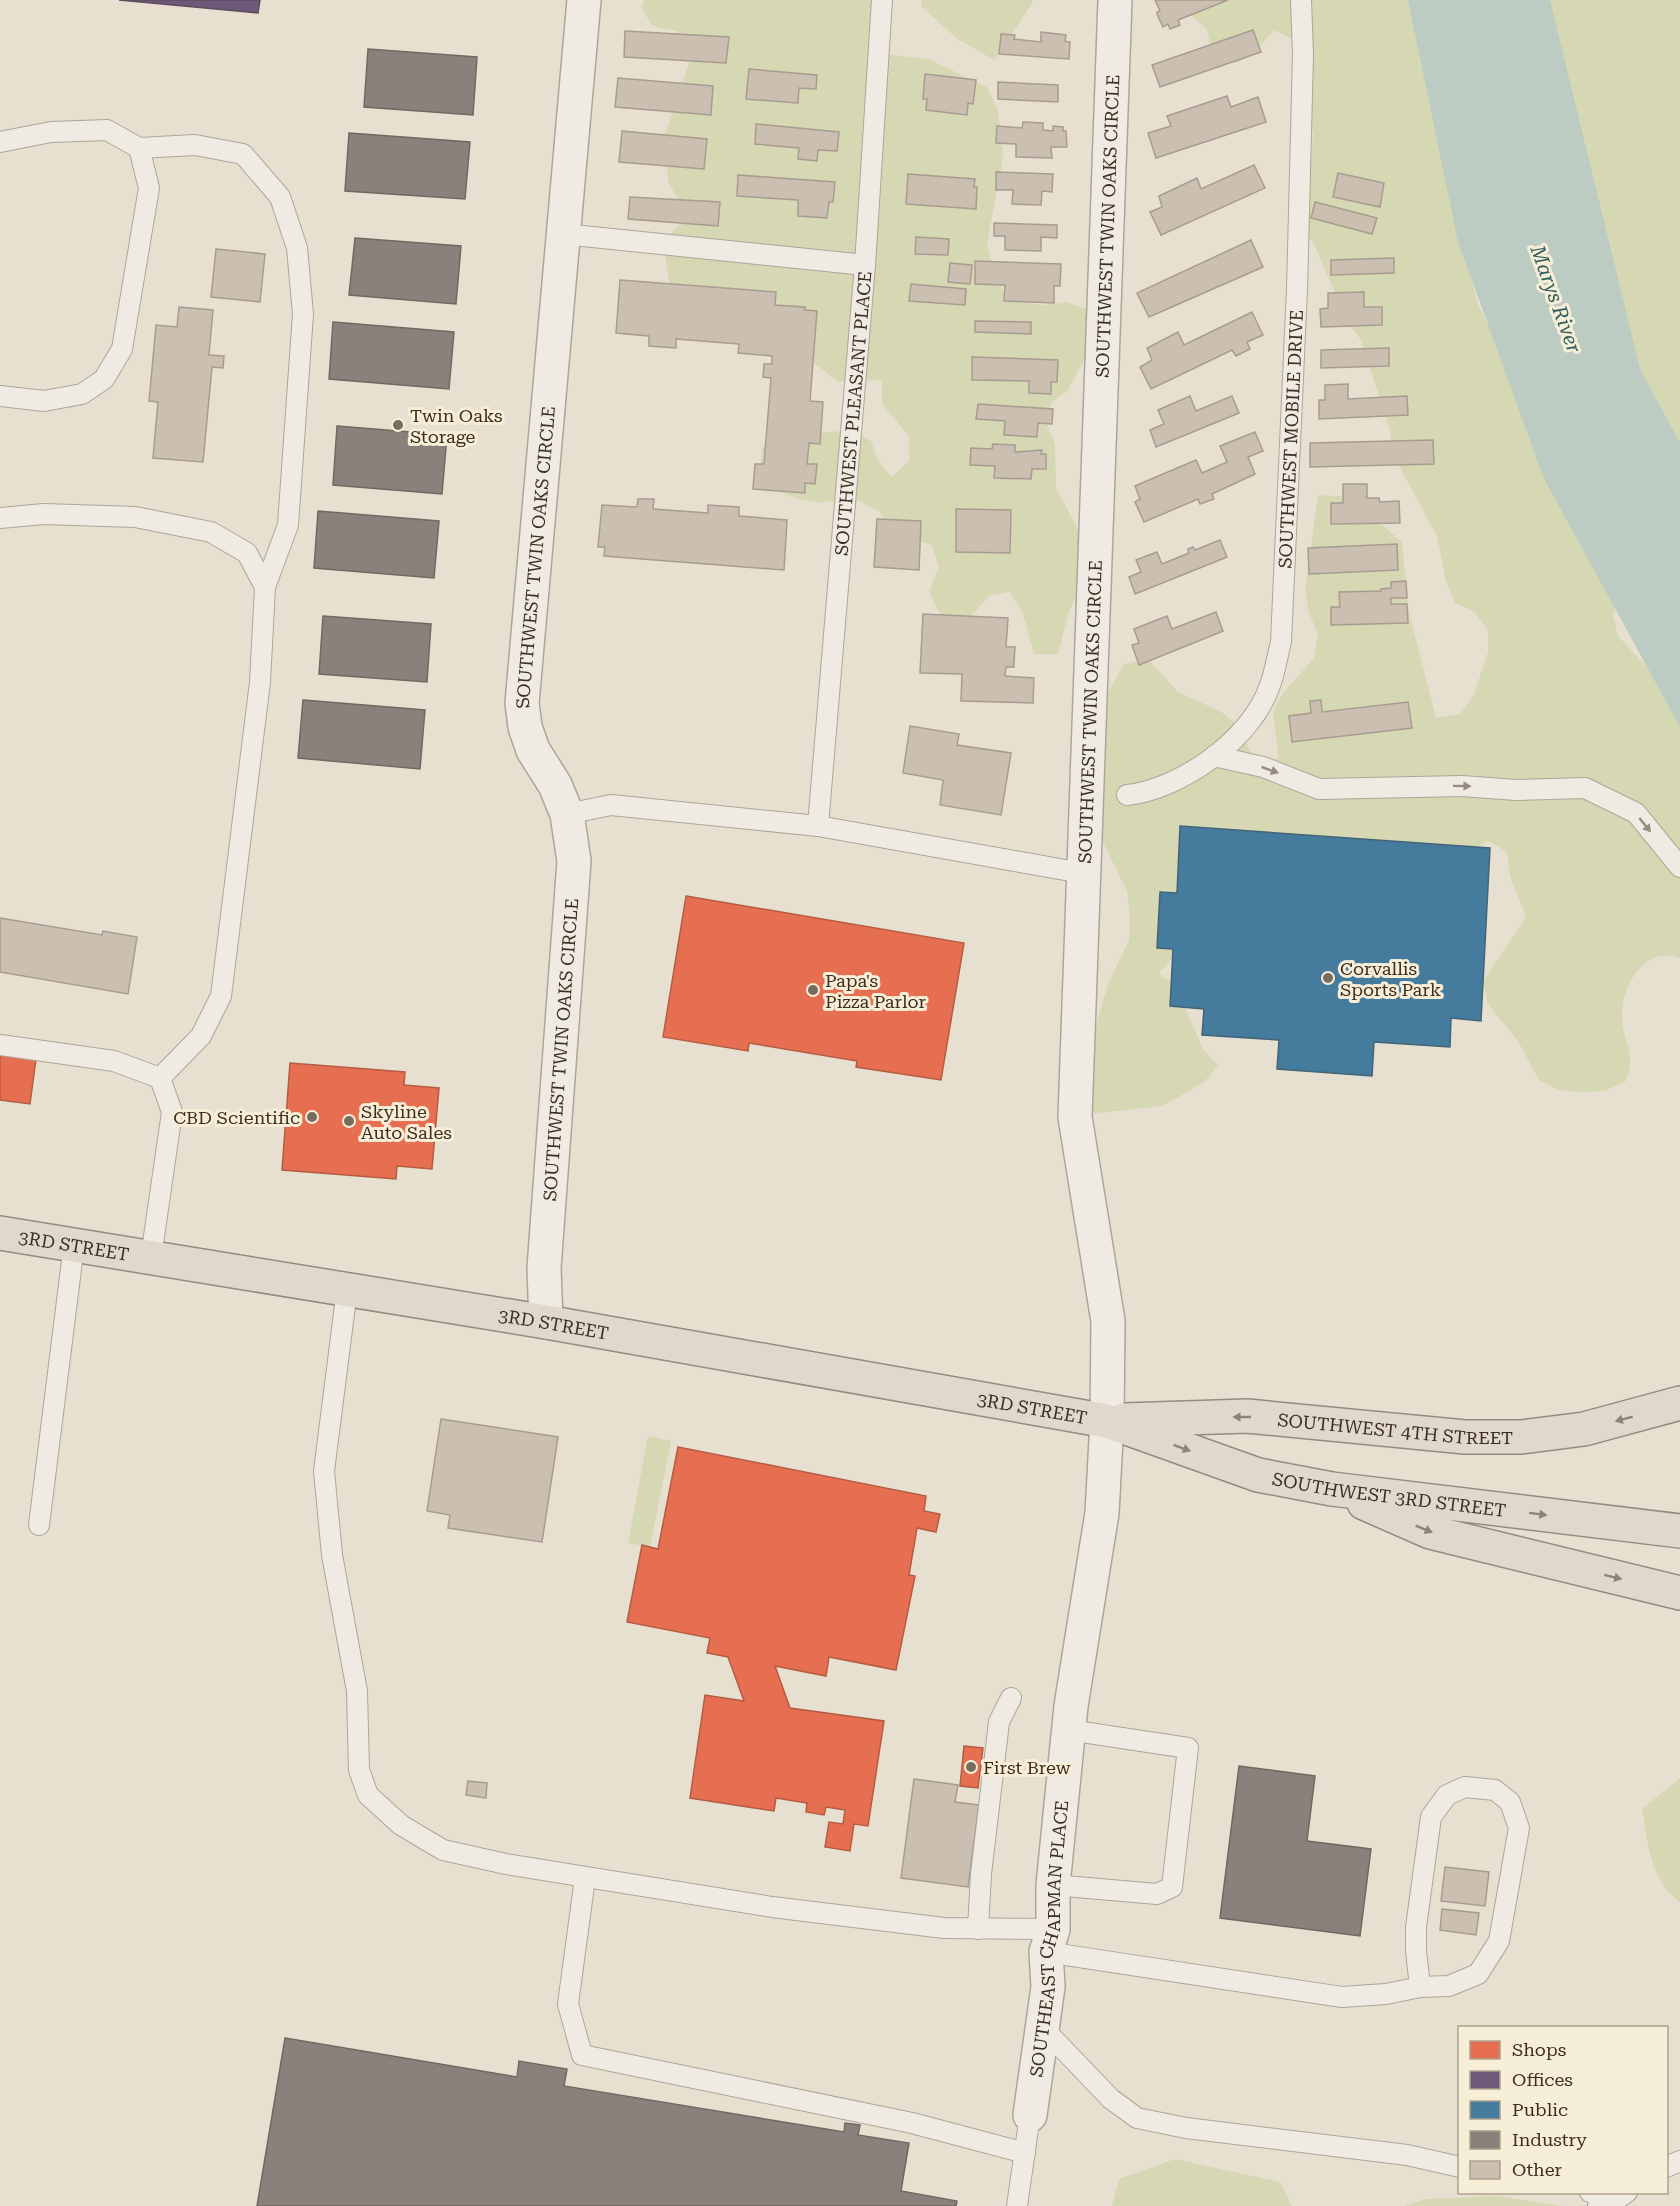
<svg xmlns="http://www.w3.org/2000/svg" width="1680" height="2206" font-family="'Roboto Serif',serif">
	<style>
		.green { fill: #d6d7b3 }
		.water { fill: #bcccc2 }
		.shops { fill: #e76f51; stroke: #b45c42; stroke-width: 1.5 }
		.offices { fill: #6d597a; stroke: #5f4c5f; stroke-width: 1.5 }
		.public { fill: #457b9d; stroke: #436478; stroke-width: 1.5 }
		.industry { fill: #8a817c; stroke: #736860; stroke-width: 1.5 }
		.building { fill: #cbbfb2; stroke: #a89c90; stroke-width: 1.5 }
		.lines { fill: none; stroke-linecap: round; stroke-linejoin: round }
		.service-casing { stroke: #ada599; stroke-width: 22 }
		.minor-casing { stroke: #ada599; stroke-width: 36 }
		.trunk-casing { stroke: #928b80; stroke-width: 36 }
		.service { stroke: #efebe3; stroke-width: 20 }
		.minor { stroke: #efebe3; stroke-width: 33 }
		.trunk { stroke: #e0d9cb; stroke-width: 33 }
		.oneway { fill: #968c82 }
		.oneway2 { fill: #8e8476 }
		.poi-dot { fill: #786c5e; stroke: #f7eed8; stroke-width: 2 }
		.labels { text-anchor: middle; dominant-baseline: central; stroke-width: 6; stroke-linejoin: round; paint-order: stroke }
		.street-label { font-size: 18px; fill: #3d2e20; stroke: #f7eed8 }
		.poi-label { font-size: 18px; fill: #3d2e20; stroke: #f7eed8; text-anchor: start }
		.water-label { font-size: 20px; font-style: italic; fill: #2f5d5a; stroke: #f7eed8 }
	</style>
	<rect width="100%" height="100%" fill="#e7e0d1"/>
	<!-- green -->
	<g class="green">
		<polygon points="644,0 888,0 883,54 929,59 988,88 997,109 1002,135 1003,158 987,244 993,268 1003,290 1021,302 1044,305 1066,302 1087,309 1088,352 1068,390 1051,403 1047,424 1055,444 1056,488 1088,548 1088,571 1069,611 1058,654 1034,654 1022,611 1009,592 989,596 974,613 955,626 938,611 929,591 939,567 932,545 890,532 880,512 860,501 816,502 795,498 773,489 760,471 762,448 783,437 851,430 871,441 878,461 892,477 909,461 909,436 882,404 882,380 838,382 803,354 670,287 663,242 680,224 680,202 668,182 665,135 695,45 676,31 652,26 641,7"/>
		<polygon points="921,0 1033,0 1032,4 994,60 956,38 922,7"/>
		<path d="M1173,0h245l53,121 1,160 5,21 139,292 -3,22 5,20 62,67v255c-35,-13 -59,28 -58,59 0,14 7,28 8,41 1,7 -2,16 -4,23l-21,10 -24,1 -23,-2 -19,-10 -21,-39 -30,-37 -5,-23 43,-63 -16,-42 -3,-24 -18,-11 -20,10 -244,49 -66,73 18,15 26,61 15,17 -14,16 -41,24 -75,8 -5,-43 25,-87 21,-44 1,-24 -3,-25 -31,-63 -4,-108 32,-56 25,-4 30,33 41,18 19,15 16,38 24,-6 -6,-45 10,-20 31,-35 4,-24 -9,-21 -4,-23 13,-95 32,2 52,45 7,70 27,106 24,-4 13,-17 15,-45v-22l-14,-18 -19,-9 -9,-22 -9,-45 -44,-81 -3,-25 -29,-90 -13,-17 -35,-81 -15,-19 -1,-25 15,-45 1,-22 -21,-46v-46l-18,-9 -19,22 -18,11 -22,-4 -9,-31z"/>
		<polygon points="1504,0 1680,0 1680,523"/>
		<polygon points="648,1436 671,1441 650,1547 628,1543"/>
		<path d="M1680,1778v124c-29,-20 -33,-61 -38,-93z"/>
		<polygon points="1175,2159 1280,2182 1292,2206 1112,2206 1119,2179"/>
		<polygon points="1495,2196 1563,2206 1405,2206 1425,2199"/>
	</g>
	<!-- water -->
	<polygon class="water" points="1408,0 1550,0 1640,369 1680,443 1680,727 1544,479 1458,242"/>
	<!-- shops -->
	<g class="shops">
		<polygon points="686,896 964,943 941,1080 856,1067 857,1061 749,1043 748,1051 663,1037"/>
		<polygon points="0,1054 36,1059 30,1104 0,1100"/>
		<polygon points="290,1063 405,1072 404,1085 439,1088 432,1169 397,1166 396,1179 282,1170"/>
		<polygon points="678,1447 926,1496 924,1511 940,1514 936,1532 917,1528 909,1575 915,1576 896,1670 829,1657 826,1676 775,1666 790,1708 884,1721 868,1826 854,1824 850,1851 825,1847 829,1822 843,1824 845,1810 826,1807 824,1815 806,1812 807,1803 776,1798 774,1811 690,1798 705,1695 744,1701 728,1657 707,1653 710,1638 627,1622 642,1545 658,1549"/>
		<polygon points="964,1746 983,1748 978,1788 960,1786"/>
	</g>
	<!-- offices -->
	<polygon class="offices" points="119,0 260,0 258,13"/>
	<!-- public -->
	<polygon class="public" points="1180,826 1490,848 1481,1021 1451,1018 1450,1047 1374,1042 1372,1076 1277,1069 1279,1040 1202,1035 1204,1009 1170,1006 1173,949 1157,948 1160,892 1177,893"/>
	<!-- industry -->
	<g class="industry">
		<polygon points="368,49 477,57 473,115 364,107"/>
		<polygon points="349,133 470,142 465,199 345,191"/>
		<polygon points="355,238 461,246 456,304 349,295"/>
		<polygon points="333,322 454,332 449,389 329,379"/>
		<polygon points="337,426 447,435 442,494 333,485"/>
		<polygon points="318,511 439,521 434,578 314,568"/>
		<polygon points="323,616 431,624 427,682 319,674"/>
		<polygon points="303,700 425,710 420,769 298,758"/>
		<polygon points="1239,1766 1315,1776 1307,1841 1371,1849 1360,1936 1220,1918"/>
		<polygon points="285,2038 517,2077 519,2061 567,2069 564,2086 844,2132 845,2123 860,2125 858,2135 909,2143 901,2191 957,2201 956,2206 257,2206"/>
	</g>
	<!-- building -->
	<g class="building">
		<polygon points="1155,0 1228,0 1178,20 1180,25 1170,29 1168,24 1163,27 1157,14 1157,12 1160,11"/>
		<polygon points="1253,30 1261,52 1160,87 1152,65"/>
		<polygon points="625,31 729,37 726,63 624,57"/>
		<polygon points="1041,32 1066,35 1065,41 1070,42 1069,59 999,54 1001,34 1015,35 1014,39 1041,42"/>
		<polygon points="749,69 817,75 816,89 799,88 798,103 746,99"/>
		<polygon points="925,74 976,80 973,104 968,103 967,115 926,110 927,99 923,99"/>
		<polygon points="618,78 713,86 711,115 615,107"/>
		<polygon points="998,82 1058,85 1058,102 998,99"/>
		<polygon points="1227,96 1231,107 1258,97 1266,122 1156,158 1148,133 1171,126 1167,116"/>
		<polygon points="1023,122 1043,123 1043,130 1053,131 1053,126 1063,127 1063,131 1066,131 1067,147 1051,147 1052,158 1016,157 1016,144 996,143 997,126 1022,128"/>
		<polygon points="756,124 839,132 837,151 818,150 817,161 798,159 799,148 755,144"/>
		<polygon points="622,131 707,139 704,169 619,162"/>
		<polygon points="1254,165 1265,188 1161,235 1150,212 1162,207 1159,196 1197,178 1201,189"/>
		<polygon points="996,172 1053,174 1052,192 1042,191 1041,205 1012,204 1013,190 996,190"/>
		<polygon points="1338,173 1384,183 1380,207 1333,197"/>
		<polygon points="908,174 975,179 974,187 977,187 976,209 906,204"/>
		<polygon points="738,175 835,182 833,202 829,202 827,218 798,216 798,200 737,196"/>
		<polygon points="630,197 720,202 718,226 628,219"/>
		<polygon points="1315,202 1377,218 1372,234 1311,218"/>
		<polygon points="994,223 1057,225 1057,238 1041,237 1041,251 1005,250 1005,236 994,236"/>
		<polygon points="916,237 949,239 948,255 915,254"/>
		<polygon points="1251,240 1263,267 1149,317 1137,293"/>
		<polygon points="216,249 265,254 260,302 211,297"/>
		<polygon points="1394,258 1394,273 1331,275 1331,260"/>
		<polygon points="975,261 1061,264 1060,286 1054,286 1054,303 1004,301 1005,285 975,284"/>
		<polygon points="950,263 972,265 970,284 948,282"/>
		<polygon points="620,280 776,292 775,305 805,307 805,310 817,311 810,401 823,402 820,444 809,443 807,464 817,464 815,484 805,483 805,493 753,489 755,464 764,464 771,378 763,377 764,364 772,364 772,356 738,353 739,344 676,339 676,348 649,346 649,336 616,333"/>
		<polygon points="911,284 966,289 965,305 909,301"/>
		<polygon points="1364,292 1364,307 1382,307 1382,325 1321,327 1320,309 1328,308 1328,293"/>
		<polygon points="179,307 213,310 209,355 224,356 223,368 212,367 203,462 153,458 158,402 149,401 156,325 177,327"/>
		<polygon points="1252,312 1263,335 1247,342 1250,349 1236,356 1232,350 1151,389 1140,367 1152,360 1147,348 1178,332 1184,345"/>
		<polygon points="975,321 1031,322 1031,334 975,332"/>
		<polygon points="1389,348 1389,366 1321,368 1321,350"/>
		<polygon points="972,357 1058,360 1057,382 1051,382 1051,394 1029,393 1029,381 972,380"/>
		<polygon points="1348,384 1348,399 1407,396 1408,415 1319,419 1319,400 1325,400 1325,385"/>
		<polygon points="1190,396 1196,411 1232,396 1239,413 1156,447 1150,430 1164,424 1158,410"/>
		<polygon points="978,404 1053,409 1052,424 1038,423 1037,437 1004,435 1005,421 976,419"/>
		<polygon points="1255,432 1263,451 1248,457 1255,474 1212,494 1214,499 1200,504 1198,499 1144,522 1135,502 1140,499 1135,486 1196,460 1202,473 1227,462 1220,446"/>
		<polygon points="1433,440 1434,464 1310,467 1310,443"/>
		<polygon points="993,444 1015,445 1015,452 1042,450 1041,454 1046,454 1046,469 1032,469 1031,479 994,478 995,466 970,465 971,448 992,449"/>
		<polygon points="1343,484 1367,484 1367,498 1379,498 1380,502 1399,501 1400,523 1331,524 1331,503 1343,503"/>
		<polygon points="638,499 654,499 653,509 708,513 708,505 739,507 739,516 787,520 784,570 604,556 605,547 598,547 602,505 637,507"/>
		<polygon points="956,509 1011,510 1010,553 956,552"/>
		<polygon points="877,519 921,521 919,570 874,567"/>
		<polygon points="1220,540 1227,557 1135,594 1129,577 1141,572 1136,560 1157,552 1162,564 1189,553 1188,549 1193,547 1195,550"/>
		<polygon points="1397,544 1398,570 1309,574 1308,548"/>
		<polygon points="1406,581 1407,598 1391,598 1391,604 1407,604 1408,623 1331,625 1331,607 1340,607 1339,592 1381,591 1381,589 1391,588 1391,582"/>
		<polygon points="1216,612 1223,631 1139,665 1132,645 1139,643 1134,629 1167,616 1172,629"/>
		<polygon points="923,614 1008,618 1006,647 1015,647 1014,662 1014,667 1006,667 1005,676 1034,678 1033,703 961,701 962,674 920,673"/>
		<polygon points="1321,700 1322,712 1408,702 1412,728 1292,742 1289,716 1311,713 1310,701"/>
		<polygon points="910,726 959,734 957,745 1011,753 1001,815 940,805 943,780 903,773"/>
		<polygon points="0,918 102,935 103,931 137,937 128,994 0,972"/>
		<polygon points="441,1419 558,1437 542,1542 448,1528 450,1515 427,1511"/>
		<polygon points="914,1779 958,1785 955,1802 979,1805 968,1887 901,1878"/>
		<polygon points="468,1781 487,1783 486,1798 466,1795"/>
		<polygon points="1445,1867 1489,1872 1485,1906 1441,1901"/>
		<polygon points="1442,1909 1479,1913 1476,1935 1440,1930"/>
	</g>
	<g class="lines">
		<!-- service casing -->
		<g class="service-casing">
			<g id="service">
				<polyline points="0,142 51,132 107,130 139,148 149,188 122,349 104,379 82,394 44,401 0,396"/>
				<polyline points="139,148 195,145 243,154 280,197 297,248 303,314 288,525 265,587"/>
				<polyline points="563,234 865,265"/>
				<polyline points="0,518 44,514 135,517 211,532 247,553 265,587 260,682 221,996 201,1036 160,1078"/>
				<polyline points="1214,756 1263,767 1319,789 1462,786 1516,790 1585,788 1636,813 1680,867"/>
				<path id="s1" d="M1127,795c54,-6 123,-55 142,-107 6,-15 8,-31 12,-46l16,-353 6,-234 -2,-55"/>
				<polyline points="567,814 611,805 818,826 1082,873"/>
				<path id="s2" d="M818,826l47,-561 17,-265"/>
				<polyline points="0,1045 114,1061 160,1078 172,1112 151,1257"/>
				<polyline points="347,1290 324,1471 332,1555 357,1691 359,1770 368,1795 401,1825 443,1850 506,1864 772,1907 944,1928 1053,1929"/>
				<polyline points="39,1525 74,1245"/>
				<polyline points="585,1878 568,2004 582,2055 912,2123 1025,2153"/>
				<polyline points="1053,1885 1157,1894 1172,1887 1188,1748 1069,1730"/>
				<polyline points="978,1929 981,1874 999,1722 1011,1698"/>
				<polyline points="1046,1952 1342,1997 1386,1994 1420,1987 1449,1986 1478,1974 1499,1941 1519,1828 1510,1802 1495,1790 1465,1787 1447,1795 1431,1817 1416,1927 1416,1951 1420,1987"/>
				<polyline points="1043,2028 1111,2099 1137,2118 1186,2128 1407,2155 1460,2167"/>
				<polyline points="1666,2167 1680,2161"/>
				<polyline points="1590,2192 1603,2194 1598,2206"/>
				<polyline points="1017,2206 1030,2115"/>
				<polyline points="1607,2206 1627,2192"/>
			</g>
		</g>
		<!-- minor casing -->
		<g class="minor-casing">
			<g id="minor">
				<path id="s3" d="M546,1322l-2,-54 30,-407 -7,-47 -12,-29 -22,-35 -8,-23 -3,-24 62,-703"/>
				<path id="s4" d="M1030,2115l18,-128 -2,-35 7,-23v-44l18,-179 31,-193 5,-92 1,-100 -33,-204 40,-1117"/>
			</g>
		</g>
		<!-- trunk casing -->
		<g class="trunk-casing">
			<g id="trunk">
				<path id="s5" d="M0,1233l546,89 561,99 151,54 74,14 348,42"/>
				<path id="s6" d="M1124,1420l123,-4 218,21h57l62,-8 96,-26"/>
				<polyline points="1364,1503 1430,1532 1680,1593"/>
			</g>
		</g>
		<!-- service -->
		<use href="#service" class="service"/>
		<!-- minor -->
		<use href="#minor" class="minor"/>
		<!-- trunk -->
		<use href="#trunk" class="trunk"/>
	</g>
	<!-- one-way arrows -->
	<defs><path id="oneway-solid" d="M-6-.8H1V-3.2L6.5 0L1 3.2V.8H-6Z" transform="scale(1.5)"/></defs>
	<g class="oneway">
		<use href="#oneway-solid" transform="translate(1270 770) rotate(20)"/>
		<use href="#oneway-solid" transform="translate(1462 786) rotate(1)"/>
		<use href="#oneway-solid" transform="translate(1645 825) rotate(51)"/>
	</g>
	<g class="oneway2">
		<use href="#oneway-solid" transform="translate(1242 1417) rotate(-180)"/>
		<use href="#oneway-solid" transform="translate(1624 1419) rotate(165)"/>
		<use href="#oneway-solid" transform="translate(1182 1448) rotate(20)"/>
		<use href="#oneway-solid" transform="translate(1538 1514) rotate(7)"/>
		<use href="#oneway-solid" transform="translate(1424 1529) rotate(22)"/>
		<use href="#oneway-solid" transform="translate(1613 1577) rotate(14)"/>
	</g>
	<!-- markers -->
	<g class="poi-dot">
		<circle cx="398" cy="425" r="6"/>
		<circle cx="1328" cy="978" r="6"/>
		<circle cx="813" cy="990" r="6"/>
		<circle cx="312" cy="1117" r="6"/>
		<circle cx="349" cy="1121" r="6"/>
		<circle cx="971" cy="1767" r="6"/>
	</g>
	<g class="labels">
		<!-- street labels -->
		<g class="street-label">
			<text stroke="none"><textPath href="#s4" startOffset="1898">SOUTHWEST TWIN OAKS CIRCLE</textPath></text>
			<text stroke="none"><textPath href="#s2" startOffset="414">SOUTHWEST PLEASANT PLACE</textPath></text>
			<text stroke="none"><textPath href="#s1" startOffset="436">SOUTHWEST MOBILE DRIVE</textPath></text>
			<text stroke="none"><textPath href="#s3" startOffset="777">SOUTHWEST TWIN OAKS CIRCLE</textPath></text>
			<text stroke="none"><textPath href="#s4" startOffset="1412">SOUTHWEST TWIN OAKS CIRCLE</textPath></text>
			<text stroke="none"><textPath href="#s3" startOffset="273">SOUTHWEST TWIN OAKS CIRCLE</textPath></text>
			<text stroke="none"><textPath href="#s5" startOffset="75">3RD STREET</textPath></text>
			<text stroke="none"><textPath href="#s5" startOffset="561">3RD STREET</textPath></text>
			<text stroke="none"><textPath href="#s5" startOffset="1047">3RD STREET</textPath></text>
			<text stroke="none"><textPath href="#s6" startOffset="272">SOUTHWEST 4TH STREET</textPath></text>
			<text stroke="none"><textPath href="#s5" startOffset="1416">SOUTHWEST 3RD STREET</textPath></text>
			<text stroke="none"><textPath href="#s4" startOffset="178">SOUTHEAST CHAPMAN PLACE</textPath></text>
		</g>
		<!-- poi labels -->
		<g class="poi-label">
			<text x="410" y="415">Twin Oaks<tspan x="410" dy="21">Storage</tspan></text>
			<text x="1340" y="968">Corvallis<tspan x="1340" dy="21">Sports Park</tspan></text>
			<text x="825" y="980">Papa's<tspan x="825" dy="21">Pizza Parlor</tspan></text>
			<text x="361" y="1111">Skyline<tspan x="361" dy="21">Auto Sales</tspan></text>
			<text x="300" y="1117" text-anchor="end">CBD Scientific</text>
			<text x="983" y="1767">First Brew</text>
		</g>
		<!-- water labels -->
		<g class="water-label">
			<text transform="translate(1556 299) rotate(70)">Marys River</text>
		</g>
	</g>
	<!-- legend -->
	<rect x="1458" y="2026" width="210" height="168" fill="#f7eed8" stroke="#ada18e" stroke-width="1.5"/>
	<rect x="1470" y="2041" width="30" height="18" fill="#e76f51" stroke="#ada18e" stroke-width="1.5"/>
	<text x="1512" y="2056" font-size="18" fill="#3d2e20">Shops</text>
	<rect x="1470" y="2071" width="30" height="18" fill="#6d597a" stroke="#ada18e" stroke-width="1.5"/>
	<text x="1512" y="2086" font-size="18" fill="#3d2e20">Offices</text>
	<rect x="1470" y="2101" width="30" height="18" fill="#457b9d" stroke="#ada18e" stroke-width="1.5"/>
	<text x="1512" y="2116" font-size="18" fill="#3d2e20">Public</text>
	<rect x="1470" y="2131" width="30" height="18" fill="#8a817c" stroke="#ada18e" stroke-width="1.5"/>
	<text x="1512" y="2146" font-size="18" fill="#3d2e20">Industry</text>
	<rect x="1470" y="2161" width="30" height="18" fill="#cbbfb2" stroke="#ada18e" stroke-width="1.5"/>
	<text x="1512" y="2176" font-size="18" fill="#3d2e20">Other</text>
</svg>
